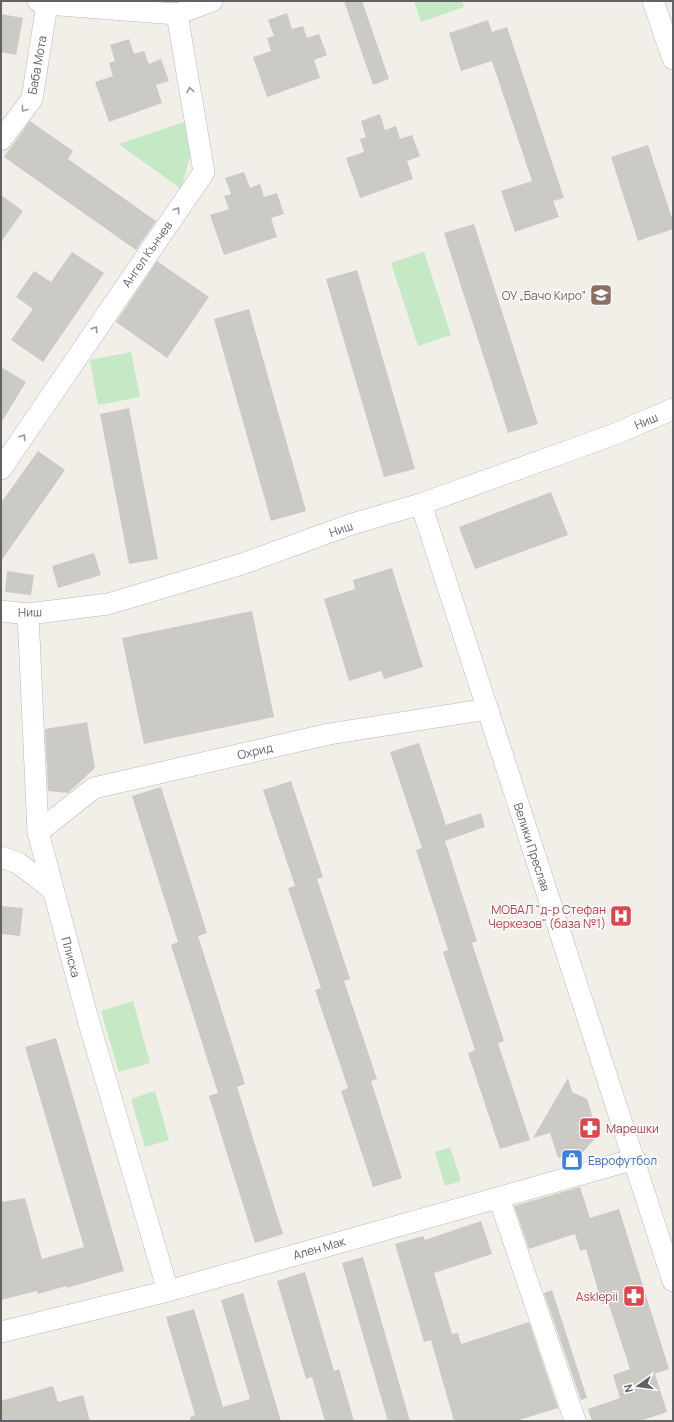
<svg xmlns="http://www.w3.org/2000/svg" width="674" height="1422" font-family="Manrope,sans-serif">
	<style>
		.green { fill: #c5e8c5 }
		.building { fill: #cccac5 }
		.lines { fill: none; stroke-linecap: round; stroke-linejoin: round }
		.minor-casing { stroke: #b5b8bc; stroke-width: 22 }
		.minor { stroke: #fff; stroke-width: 21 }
		.oneway { stroke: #979a9d }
		.labels { text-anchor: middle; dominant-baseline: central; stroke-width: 3; stroke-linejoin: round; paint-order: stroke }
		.street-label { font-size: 12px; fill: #5f6368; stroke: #fff }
		.education-label { font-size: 12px; fill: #785e54; stroke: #fff; text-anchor: end }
		.health-label { font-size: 12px; fill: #be3a42; stroke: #fff; text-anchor: end }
		.shop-label { font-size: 12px; fill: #366cbe; stroke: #fff; text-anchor: start }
	</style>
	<rect width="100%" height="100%" fill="#f1efe8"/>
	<!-- green -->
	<g class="green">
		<polygon points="414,1 462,1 464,7 421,22"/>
		<polygon points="187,121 191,153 181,189 119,144"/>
		<polygon points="424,252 451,335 418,346 391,263"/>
		<polygon points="131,352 140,397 98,405 90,360"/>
		<polygon points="133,1001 150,1063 119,1072 101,1011"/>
		<polygon points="155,1091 169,1140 145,1147 131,1099"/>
		<polygon points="450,1147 461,1181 445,1186 435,1152"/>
	</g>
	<!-- building -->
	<g class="building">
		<polygon points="344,1 362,1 389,79 373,85"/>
		<polygon points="287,13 292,29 303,26 307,38 319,34 327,55 314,60 320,78 267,97 253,57 271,51 267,38 274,36 268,20"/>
		<polygon points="1,14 23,18 16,55 1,52"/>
		<polygon points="488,20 492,32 507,27 564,198 553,201 559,217 515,232 501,191 532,181 492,61 461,71 449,33"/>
		<polygon points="129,39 134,54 144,51 149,64 161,59 169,81 156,85 162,103 109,122 95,82 113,76 109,63 115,61 110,45"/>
		<polygon points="380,114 385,130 396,126 400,139 412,135 420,156 407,161 413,179 360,198 346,158 364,152 360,139 366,137 361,121"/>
		<polygon points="30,121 73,151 68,159 156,221 136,250 4,157"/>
		<polygon points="648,145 673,221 673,229 638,241 611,157"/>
		<polygon points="244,172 250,188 260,184 264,197 277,193 284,214 271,218 277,237 224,255 210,215 229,209 224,196 231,194 225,178"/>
		<polygon points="1,195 23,211 1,242"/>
		<polygon points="474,224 538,424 508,433 444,233"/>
		<polygon points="72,252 104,273 43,362 11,340 33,309 16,297 34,271 51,282"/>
		<polygon points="157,261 209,297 167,358 116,322"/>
		<polygon points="357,270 415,469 384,477 326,279"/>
		<polygon points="249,309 306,511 271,521 214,319"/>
		<polygon points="1,367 26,382 1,423"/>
		<polygon points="129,408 158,559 129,564 100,414"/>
		<polygon points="38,451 65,470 1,561 1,503"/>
		<polygon points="551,492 568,535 475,569 459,527"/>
		<polygon points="94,553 101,575 58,588 52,566"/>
		<polygon points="392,568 423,667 384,679 381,671 349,681 324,599 355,589 353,580"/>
		<polygon points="7,571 34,575 31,595 5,592"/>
		<polygon points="252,611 274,717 144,744 122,638"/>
		<polygon points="87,722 95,768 68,793 48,791 45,729"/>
		<polygon points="419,743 446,825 481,813 485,827 445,841 477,941 472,943 504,1041 498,1043 530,1140 500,1149 468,1053 475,1050 443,952 448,950 416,850 422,848 390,752"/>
		<polygon points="291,781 323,877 317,879 350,979 344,981 377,1079 371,1081 402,1178 373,1187 341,1091 348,1088 315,990 321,988 288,888 295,886 263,790"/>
		<polygon points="161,787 207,933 198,936 245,1084 237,1087 283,1234 255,1243 209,1096 218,1093 171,945 178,942 132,796"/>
		<polygon points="1,906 23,908 20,936 1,934"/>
		<polygon points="56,1038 124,1271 67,1288 66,1286 38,1294 37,1291 1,1300 1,1202 25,1198 42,1259 84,1247 25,1047"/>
		<polygon points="568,1078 572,1092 587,1099 598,1135 583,1152 558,1158 550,1133 533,1138"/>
		<polygon points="580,1187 590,1218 619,1209 669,1369 655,1374 667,1412 640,1421 592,1421 588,1409 620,1398 613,1375 630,1369 608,1302 602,1304 586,1249 580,1251 575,1234 529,1249 514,1206"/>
		<polygon points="481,1221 492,1254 434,1273 452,1334 458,1333 461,1344 529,1322 558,1408 516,1421 454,1421 431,1340 424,1342 395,1244 423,1236 425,1240"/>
		<polygon points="363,1257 410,1421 388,1421 342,1263"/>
		<polygon points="305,1272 334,1371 339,1369 354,1421 325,1421 312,1377 306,1379 277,1281"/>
		<polygon points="552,1290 587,1398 581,1400 544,1293"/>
		<polygon points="243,1293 281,1421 190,1421 190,1417 195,1415 166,1317 194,1309 223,1407 250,1399 221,1300"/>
		<polygon points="53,1386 58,1402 83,1395 90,1421 1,1421 1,1401"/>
	</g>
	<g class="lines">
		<!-- minor casing -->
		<g class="minor-casing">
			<g id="minor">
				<polyline points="38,1 47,4 177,14 212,1"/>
				<polyline points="653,1 673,59"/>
				<polyline points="1,140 32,99 47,4"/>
				<polyline points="1,469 204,172 177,14"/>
				<polyline points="421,504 673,1281"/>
				<polyline points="1,611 28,614 108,604 242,564 352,524 421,504 615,434 673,409"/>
				<polyline points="28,614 38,832 89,1023 168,1291"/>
				<polyline points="38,832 94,788 329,734 488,709"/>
				<polyline points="1,857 18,863 53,890"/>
				<polyline points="499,1198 575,1421"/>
				<polyline points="1,1332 168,1291 635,1159"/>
			</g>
		</g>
		<!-- minor -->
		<use href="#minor" class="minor"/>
	</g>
	<!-- one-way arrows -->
	<defs><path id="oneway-chevron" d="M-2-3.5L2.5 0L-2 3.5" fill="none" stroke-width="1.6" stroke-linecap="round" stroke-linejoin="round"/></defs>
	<g class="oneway">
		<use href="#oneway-chevron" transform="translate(190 90) rotate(-100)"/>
		<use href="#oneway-chevron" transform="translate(24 109) rotate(126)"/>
		<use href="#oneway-chevron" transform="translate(177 210) rotate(-56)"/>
		<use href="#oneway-chevron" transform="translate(95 329) rotate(-56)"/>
		<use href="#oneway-chevron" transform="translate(23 437) rotate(-56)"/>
	</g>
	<!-- icons -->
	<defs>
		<g id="school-square" transform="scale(1.15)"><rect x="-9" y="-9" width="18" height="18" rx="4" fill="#8d6e63" stroke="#fff"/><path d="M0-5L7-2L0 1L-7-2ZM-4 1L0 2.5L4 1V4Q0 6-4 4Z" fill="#fff"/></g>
		<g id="hospital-square" transform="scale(1.15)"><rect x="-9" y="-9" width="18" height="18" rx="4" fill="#e0444e" stroke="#fff"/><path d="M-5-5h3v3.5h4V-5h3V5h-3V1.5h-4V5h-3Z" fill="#fff"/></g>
		<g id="pharmacy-square" transform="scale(1.15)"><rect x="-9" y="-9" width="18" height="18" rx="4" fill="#e0444e" stroke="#fff"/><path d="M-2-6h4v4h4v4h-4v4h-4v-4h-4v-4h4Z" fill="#fff"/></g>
		<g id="shop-square" transform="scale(1.15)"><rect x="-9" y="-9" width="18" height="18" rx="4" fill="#3f7fe0" stroke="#fff"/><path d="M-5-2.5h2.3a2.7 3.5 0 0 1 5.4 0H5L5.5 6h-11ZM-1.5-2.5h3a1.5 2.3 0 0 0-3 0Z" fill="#fff"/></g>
	</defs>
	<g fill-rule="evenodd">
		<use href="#school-square" x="601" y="295"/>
		<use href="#hospital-square" x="621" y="916"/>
		<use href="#pharmacy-square" x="590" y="1128"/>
		<use href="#shop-square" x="572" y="1160"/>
		<use href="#pharmacy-square" x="634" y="1296"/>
	</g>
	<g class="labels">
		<!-- street labels -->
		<g class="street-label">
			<text transform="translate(37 65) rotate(-80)">Баба Мота</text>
			<text transform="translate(147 254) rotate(-55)">Ангел Кънчев</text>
			<text transform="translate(646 421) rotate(-23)">Ниш</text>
			<text transform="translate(341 529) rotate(-19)">Ниш</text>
			<text transform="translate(30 612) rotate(-1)">Ниш</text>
			<text transform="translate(255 751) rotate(-13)">Охрид</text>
			<text transform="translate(532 847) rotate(72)">Велики Преслав</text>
			<text transform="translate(71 957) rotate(75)">Плиска</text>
			<text transform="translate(319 1248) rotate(-16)">Ален Мак</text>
		</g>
		<!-- education labels -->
		<g class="education-label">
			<text x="586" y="295">ОУ „Бачо Киро”</text>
		</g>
		<!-- health labels -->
		<g class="health-label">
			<text x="606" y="909">МОБАЛ "д-р Стефан<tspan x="606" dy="14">Черкезов" (база №1)</tspan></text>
			<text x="606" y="1128" text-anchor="start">Марешки</text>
			<text x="618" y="1296">Asklepii</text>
		</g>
		<!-- shop labels -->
		<g class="shop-label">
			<text x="588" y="1160">Еврофутбол</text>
		</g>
	</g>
	<!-- border -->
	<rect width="674" height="1422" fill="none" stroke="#5f6368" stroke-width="4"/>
	<!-- north arrow -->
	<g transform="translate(638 1386) rotate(256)" stroke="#ffffff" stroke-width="3" paint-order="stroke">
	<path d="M0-3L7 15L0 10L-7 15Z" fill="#5f6368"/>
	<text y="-6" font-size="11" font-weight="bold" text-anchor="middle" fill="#5f6368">N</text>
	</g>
</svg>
